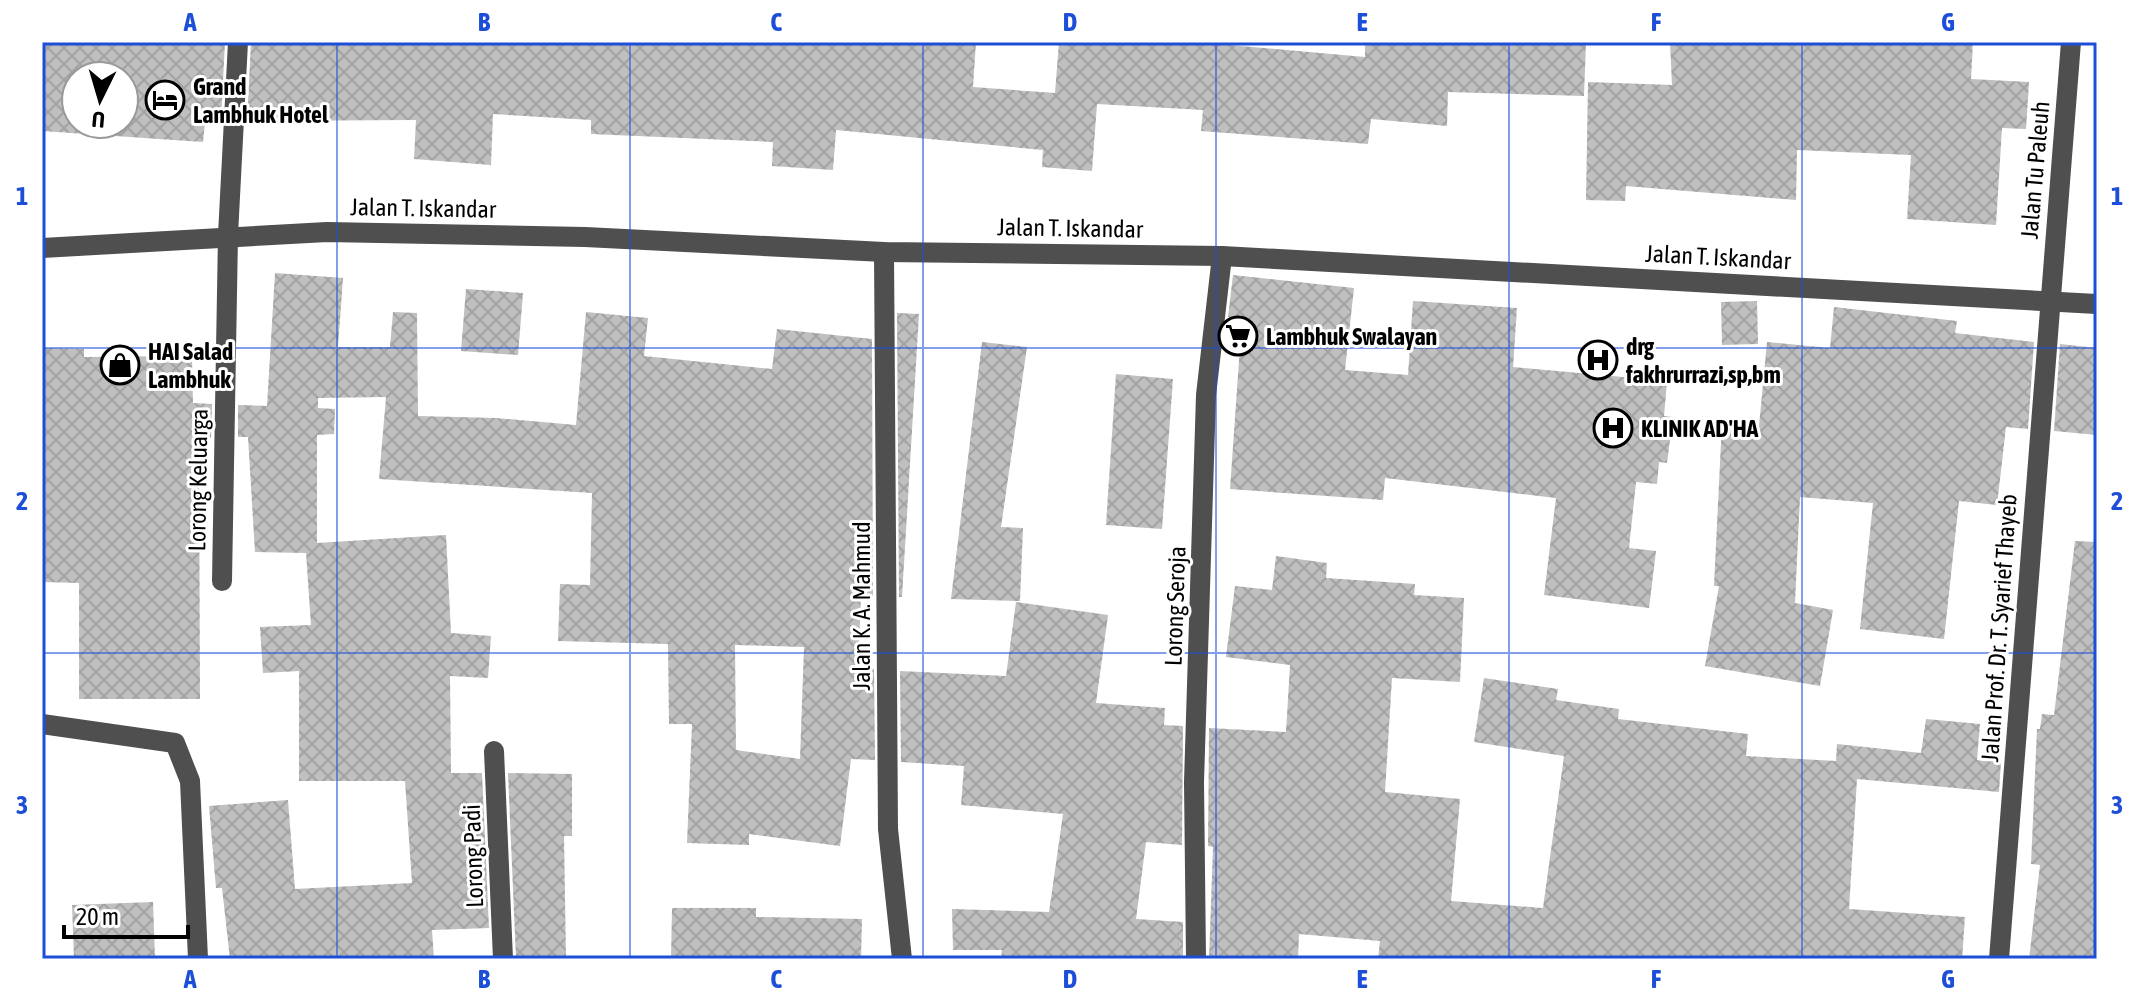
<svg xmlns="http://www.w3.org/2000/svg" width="2139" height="1001" font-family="'Asap Condensed',sans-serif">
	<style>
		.building { fill: url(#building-cross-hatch); fill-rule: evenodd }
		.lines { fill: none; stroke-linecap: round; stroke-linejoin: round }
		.minor { stroke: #4f4f4f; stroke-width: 20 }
		.grid { fill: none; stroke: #1d4ed8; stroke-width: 2; stroke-opacity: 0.55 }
		.labels { text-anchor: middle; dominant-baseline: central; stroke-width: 6; stroke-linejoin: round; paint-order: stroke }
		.poi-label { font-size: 24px; font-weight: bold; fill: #000; stroke: #fff; text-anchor: start }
		.street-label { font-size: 24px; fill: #000; stroke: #fff }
		.neatline { fill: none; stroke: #1d4ed8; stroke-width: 3 }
		.grid-label { font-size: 26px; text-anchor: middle; font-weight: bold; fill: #1d4ed8 }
	</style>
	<defs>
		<pattern id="building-cross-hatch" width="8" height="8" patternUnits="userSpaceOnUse" patternTransform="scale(2)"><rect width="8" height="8" fill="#bfbfbf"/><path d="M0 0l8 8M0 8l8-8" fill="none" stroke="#a2a2a2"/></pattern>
	</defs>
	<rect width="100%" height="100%" fill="#fff"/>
	<!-- building -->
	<g class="building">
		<path d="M42,42h183l-4,79 -16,1 -2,20 -161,-11zM76,76h48v48h-48z"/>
		<polygon points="251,42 976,42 973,87 1055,93 1059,42 1195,42 1365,57 1365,42 1586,42 1584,96 1448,92 1447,126 1371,119 1368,144 1201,131 1203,110 1097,104 1092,171 1042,167 1043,150 836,130 833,170 772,166 773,142 591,134 591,120 493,114 491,165 414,159 416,120 247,121"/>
		<polygon points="1670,42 1973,42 1971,79 2029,82 2026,129 2002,128 1996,225 1907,219 1911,155 1797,150 1796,200 1626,186 1625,201 1586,200 1588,82 1672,85"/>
		<path d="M275,273l68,5 -5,69h52l3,-35 24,1 1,103 78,2 80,7 10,-113 62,6 -4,38 128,13 5,-40 95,10 1,257h-12l-3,72 16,1 1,91 -24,-1 -11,87 -91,-12v11l-62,-2 5,-119h-23l-1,-80 -110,-3 2,-57 30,1 2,-92 -213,-14 7,-82 -68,1v10l17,1 -1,25 -17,1v108l129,-8 5,98 40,3 -3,42 -38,-2 1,97h31l7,155 -57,2 2,29h-204l-8,-71h-6l-7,-82 79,-6 7,89 117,-6 -7,-102h-106v-110l-36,2 -3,-46 51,-2 -5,-72 -51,-1 -7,-115h-10v-32l29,1zM735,645l69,2 -4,112 -64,-9z"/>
		<polygon points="1233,275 1354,288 1345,370 1408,375 1413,301 1517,308 1513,367 1667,381 1664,416 1673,417 1667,463 1659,462 1657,484 1636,482 1629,548 1656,551 1649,608 1544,595 1556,498 1385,478 1383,500 1230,489 1242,318 1228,317"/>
		<polygon points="466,289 523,293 518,355 461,351"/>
		<polygon points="1757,301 1758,344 1722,345 1721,302"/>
		<polygon points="1834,307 1957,321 1955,333 2034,342 2028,429 2006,427 1997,505 1959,501 1944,639 1860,629 1873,503 1800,497 1795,603 1833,610 1820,686 1705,666 1719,586 1714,586 1722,422 1759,426 1767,342 1830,348"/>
		<polygon points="897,313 919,314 902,597 899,597"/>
		<polygon points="982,342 1027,347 1001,527 1023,528 1020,601 951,599"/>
		<polygon points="2060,344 2097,348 2097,435 2054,431"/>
		<polygon points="42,348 84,349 84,357 192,356 193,403 212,404 211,438 199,439 200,699 79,699 79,583 42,582"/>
		<polygon points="1116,374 1173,379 1162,529 1106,525"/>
		<polygon points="2075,541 2097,542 2097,959 2029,959 2040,865 2031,864 2037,729 2040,729 2042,714 2054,715"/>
		<polygon points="1276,556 1327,563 1326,578 1415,584 1414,595 1464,598 1460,682 1392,678 1385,792 1460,799 1451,901 1543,908 1564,756 1474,742 1484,678 1558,689 1556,700 1619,709 1618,719 1748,734 1746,756 1836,761 1837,744 1921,753 1926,719 1980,724 1977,760 2001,762 1999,792 1857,779 1849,909 1965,917 1962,959 1378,959 1380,941 1299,934 1298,959 1209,959 1213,847 1208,846 1209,728 1286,732 1290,665 1226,657 1235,586 1272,590"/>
		<polygon points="1016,602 1108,615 1096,703 1165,708 1164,725 1183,726 1182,845 1146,842 1136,919 1183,922 1183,959 1001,959 1002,950 953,950 952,909 1049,912 1063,814 961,805 964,766 901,762 900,671 1006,676"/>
		<polygon points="508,773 572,774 572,836 564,836 566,959 516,959"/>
		<polygon points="153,902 155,959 74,959 72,905"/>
		<polygon points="672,908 756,908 756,917 862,919 861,959 671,959"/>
	</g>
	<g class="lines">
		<!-- minor -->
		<g class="minor">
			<polyline points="42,248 327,232 585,237 884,252 1222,256 2097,304"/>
			<polyline points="884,252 888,829 902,959"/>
			<polyline points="222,581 228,235 238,42"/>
			<polyline points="42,724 175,743 190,781 198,959"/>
			<polyline points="494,751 503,959"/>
			<polyline points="1196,959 1194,782 1206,395 1222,256"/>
			<polyline points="1999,959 2071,42"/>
		</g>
	</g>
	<!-- grid -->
	<path class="grid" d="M337,42v917M630,42v917M923,42v917M1216,42v917M1509,42v917M1802,42v917M42,348h2055M42,653h2055"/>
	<!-- icons -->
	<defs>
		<g id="hotel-ring" transform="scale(2)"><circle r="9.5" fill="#fff" stroke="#000" stroke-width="1.5"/><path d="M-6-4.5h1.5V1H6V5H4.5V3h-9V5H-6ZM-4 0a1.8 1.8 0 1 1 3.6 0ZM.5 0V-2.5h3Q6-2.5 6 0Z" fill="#000"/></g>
		<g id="supermarket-ring" transform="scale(2)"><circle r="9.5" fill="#fff" stroke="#000" stroke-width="1.5"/><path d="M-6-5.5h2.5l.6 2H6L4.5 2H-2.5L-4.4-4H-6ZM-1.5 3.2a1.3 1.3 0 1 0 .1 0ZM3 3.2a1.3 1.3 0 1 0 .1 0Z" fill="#000"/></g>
		<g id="hospital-ring" transform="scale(2)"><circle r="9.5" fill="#fff" stroke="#000" stroke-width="1.5"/><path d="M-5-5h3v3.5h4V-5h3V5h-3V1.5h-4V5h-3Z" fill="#000"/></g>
		<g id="shop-ring" transform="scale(2)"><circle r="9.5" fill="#fff" stroke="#000" stroke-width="1.5"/><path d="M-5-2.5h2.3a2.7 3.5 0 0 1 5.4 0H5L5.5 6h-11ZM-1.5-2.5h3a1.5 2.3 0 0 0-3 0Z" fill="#000"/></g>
	</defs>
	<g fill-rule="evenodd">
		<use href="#hotel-ring" x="165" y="100"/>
		<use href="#supermarket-ring" x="1238" y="336"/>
		<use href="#hospital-ring" x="1598" y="360"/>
		<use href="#shop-ring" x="120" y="365"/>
		<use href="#hospital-ring" x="1613" y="428"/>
	</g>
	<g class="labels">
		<!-- poi labels -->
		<g class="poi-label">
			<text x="193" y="86">Grand<tspan x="193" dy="28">Lambhuk Hotel</tspan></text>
			<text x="1266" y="336">Lambhuk Swalayan</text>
			<text x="1626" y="346">drg<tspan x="1626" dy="28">fakhrurrazi,sp,bm</tspan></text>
			<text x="148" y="351">HAI Salad<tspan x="148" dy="28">Lambhuk</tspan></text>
			<text x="1641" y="428">KLINIK AD'HA</text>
		</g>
		<!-- street labels -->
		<g class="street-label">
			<text transform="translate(2035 170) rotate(-85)">Jalan Tu Paleuh</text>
			<text transform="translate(423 208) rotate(1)">Jalan T. Iskandar</text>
			<text transform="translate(1070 228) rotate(1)">Jalan T. Iskandar</text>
			<text transform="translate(1718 257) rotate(3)">Jalan T. Iskandar</text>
			<text transform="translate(198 480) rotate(-89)">Lorong Keluarga</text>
			<text transform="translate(861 606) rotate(-90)">Jalan K. A. Mahmud</text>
			<text transform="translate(1175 606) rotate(-88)">Lorong Seroja</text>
			<text transform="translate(1999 628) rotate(-86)">Jalan Prof. Dr. T. Syarief Thayeb</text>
			<text transform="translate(473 856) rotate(-92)">Lorong Padi</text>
		</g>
	</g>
	<!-- border -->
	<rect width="2139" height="1001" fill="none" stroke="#ffffff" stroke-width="88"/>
	<!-- north arrow -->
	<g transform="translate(100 100) rotate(185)"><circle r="38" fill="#ffffff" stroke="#999999" stroke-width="2"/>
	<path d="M0-6L14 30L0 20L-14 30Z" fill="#000000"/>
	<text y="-12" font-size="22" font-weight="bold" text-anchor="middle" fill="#000000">U</text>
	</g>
	<!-- scale -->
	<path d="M64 925v12h124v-12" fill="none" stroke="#000000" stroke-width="4"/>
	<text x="76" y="925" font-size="24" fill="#000000" stroke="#ffffff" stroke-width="6" paint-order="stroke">20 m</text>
	<rect x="44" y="44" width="2051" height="913" class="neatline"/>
	<g class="grid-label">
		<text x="190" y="31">A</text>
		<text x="484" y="31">B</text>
		<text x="776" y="31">C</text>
		<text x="1070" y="31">D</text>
		<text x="1362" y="31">E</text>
		<text x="1656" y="31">F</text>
		<text x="1948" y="31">G</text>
		<text x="22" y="205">1</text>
		<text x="2117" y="205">1</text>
		<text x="22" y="510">2</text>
		<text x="2117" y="510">2</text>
		<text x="22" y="814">3</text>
		<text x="2117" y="814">3</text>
		<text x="190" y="988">A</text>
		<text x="484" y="988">B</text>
		<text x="776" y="988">C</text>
		<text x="1070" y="988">D</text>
		<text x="1362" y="988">E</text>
		<text x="1656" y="988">F</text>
		<text x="1948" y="988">G</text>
	</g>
</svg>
